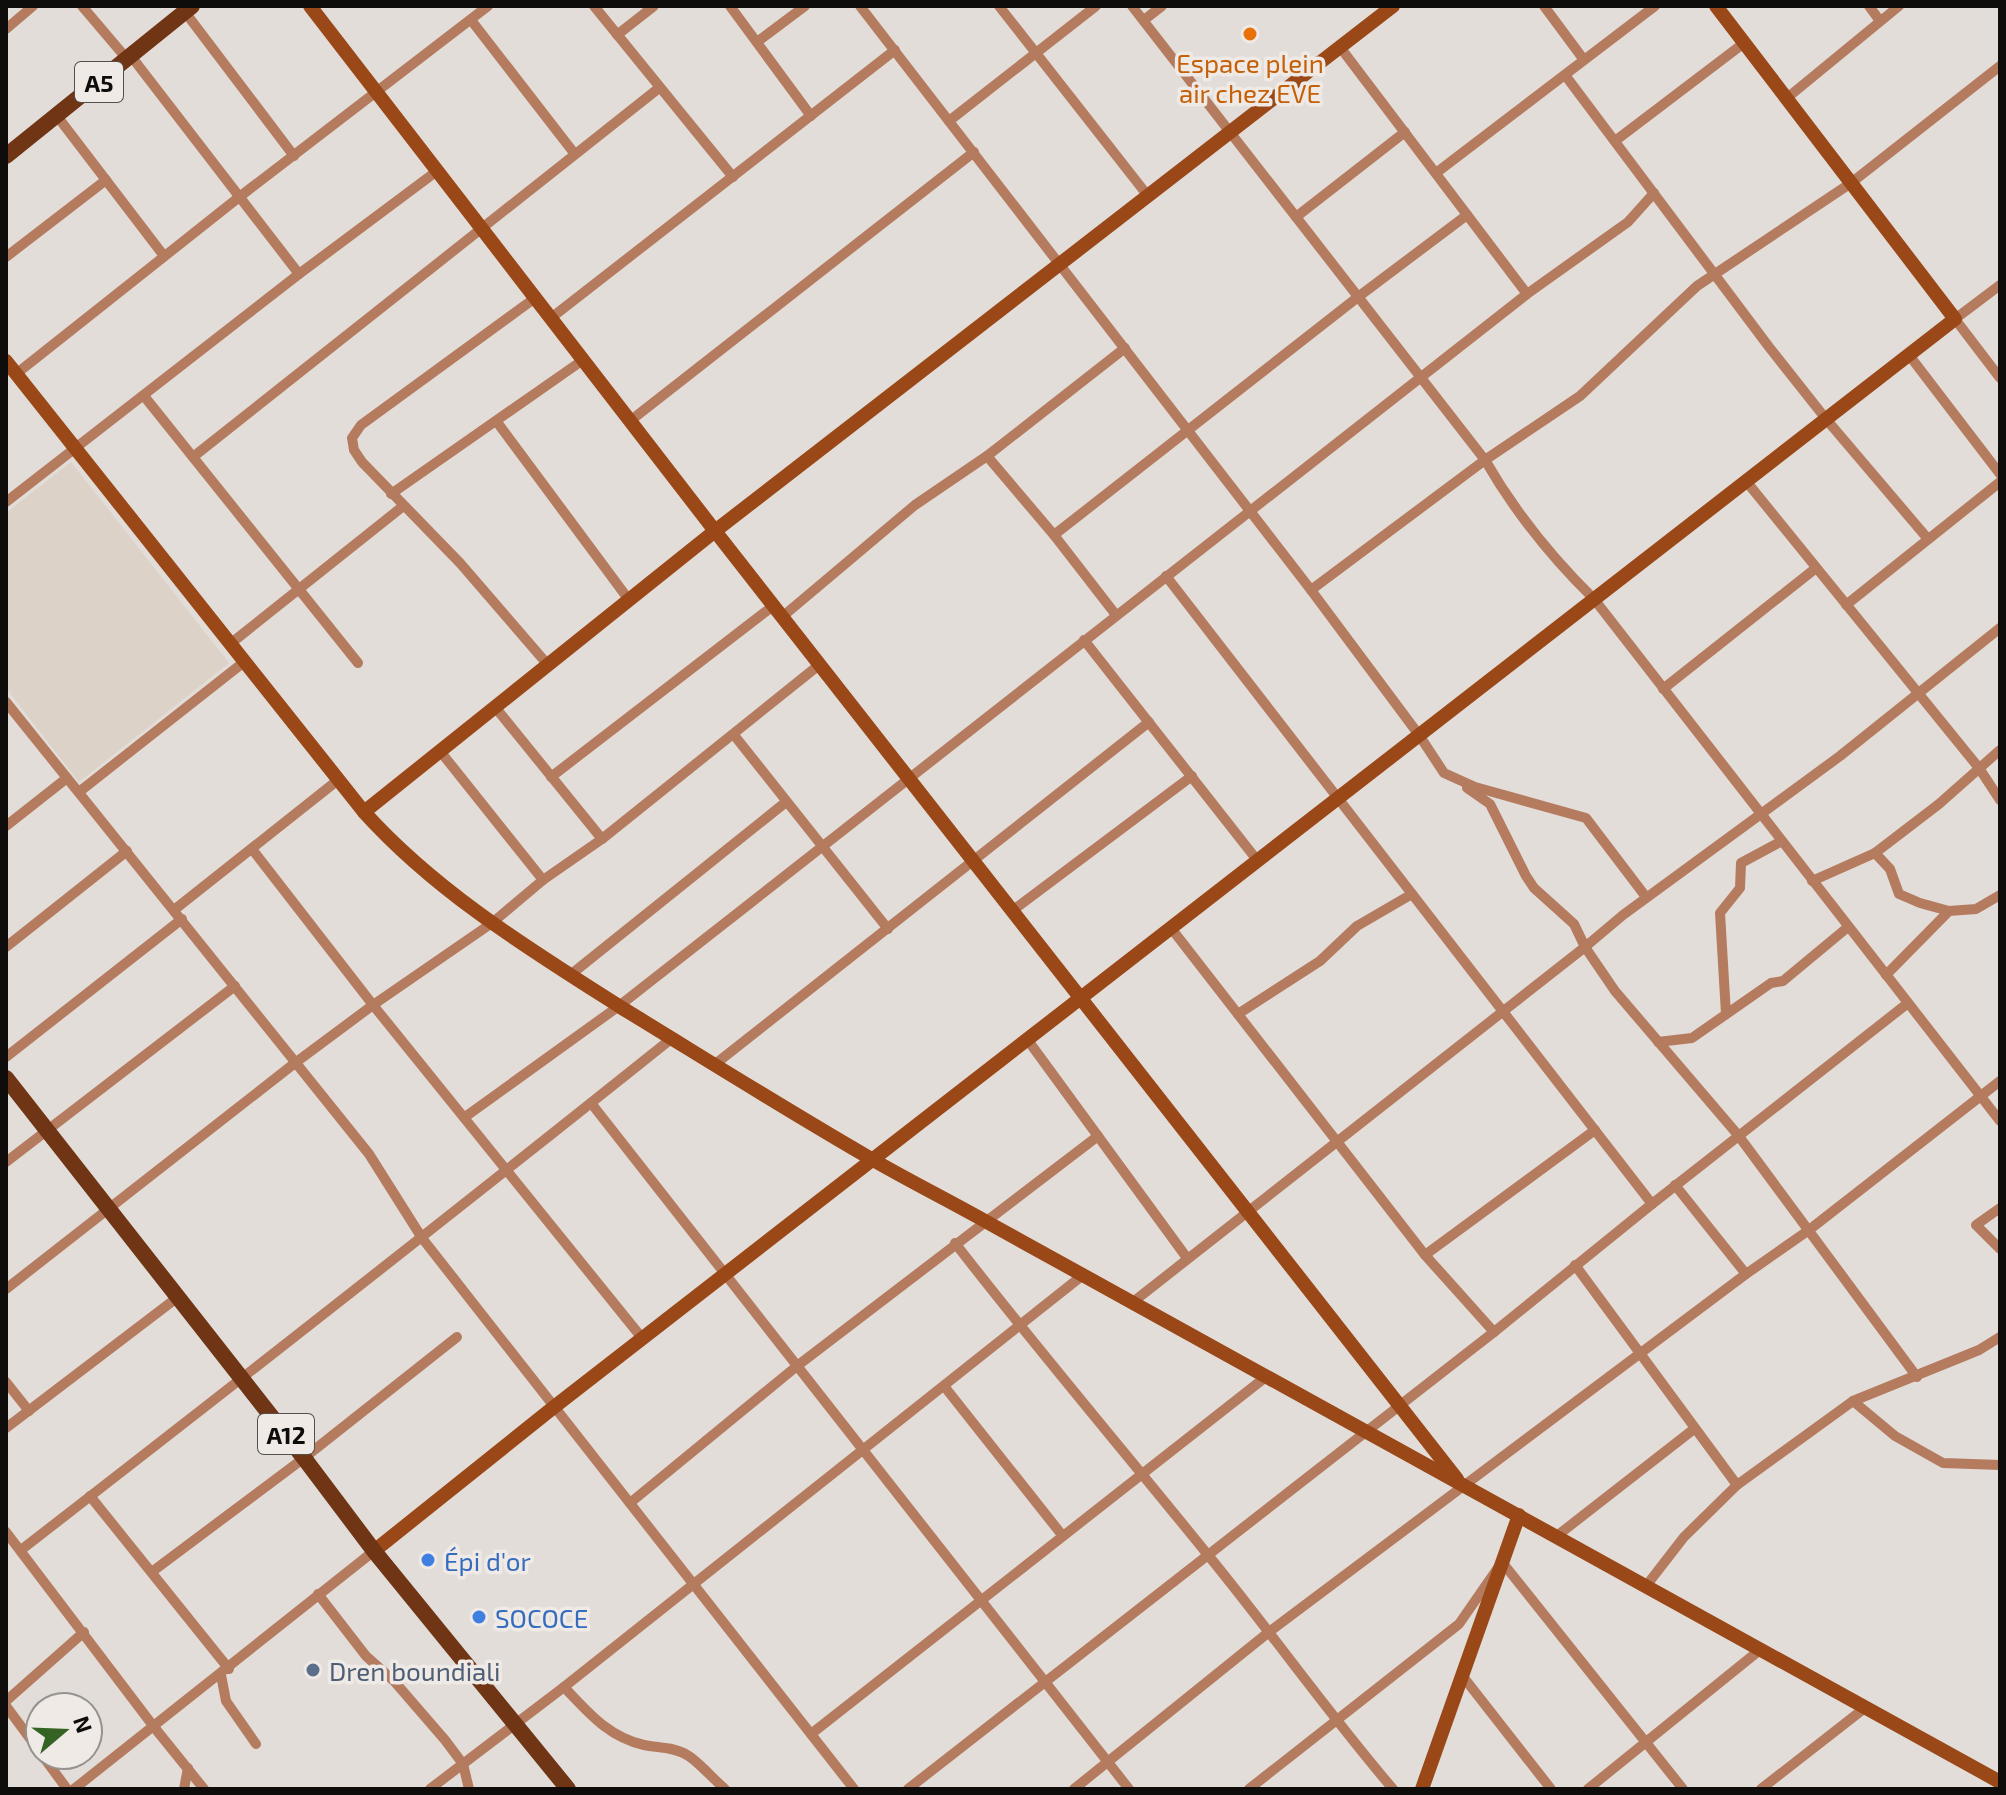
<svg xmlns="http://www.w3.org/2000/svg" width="2006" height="1795" font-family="'Exo 2',sans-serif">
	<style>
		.built { fill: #dcd2c8 }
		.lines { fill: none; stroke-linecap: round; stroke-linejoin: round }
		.street { stroke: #b47b5f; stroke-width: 10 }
		.secondary { stroke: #9a4818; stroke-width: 14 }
		.primary { stroke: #6f3515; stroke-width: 16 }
		.food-dot { fill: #e8710a; stroke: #efeae6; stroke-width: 3 }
		.shop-dot { fill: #3f7fe0; stroke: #efeae6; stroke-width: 3 }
		.service-dot { fill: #5c6f8a; stroke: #efeae6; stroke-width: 3 }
		.labels { text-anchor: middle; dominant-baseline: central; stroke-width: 7; stroke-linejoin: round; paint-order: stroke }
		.shield { fill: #efeae6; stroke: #524f4d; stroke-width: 2 }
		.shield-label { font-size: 24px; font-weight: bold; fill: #0f0d0c }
		.food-label { font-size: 26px; fill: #c56008; stroke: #efeae6 }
		.shop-label { font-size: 26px; fill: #366cbe; stroke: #efeae6; text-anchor: start }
		.service-label { font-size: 26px; fill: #4e5e75; stroke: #efeae6; text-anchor: start }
	</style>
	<rect width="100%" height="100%" fill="#e2ddd9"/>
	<!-- built -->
	<polygon class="built" points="71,462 229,663 79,782 6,688 6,513"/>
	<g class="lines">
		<!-- street -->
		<g class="street">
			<polyline points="82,6 127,59"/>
			<polyline points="594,6 733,177"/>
			<polyline points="730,6 811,116"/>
			<polyline points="860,6 1311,590 1419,735 1444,773 1475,787 1586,818 1646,897"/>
			<polyline points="999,6 1148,196"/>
			<path d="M1132,6l353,454c30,52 66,97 109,139l406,522"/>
			<polyline points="1544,6 1584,60"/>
			<polyline points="1869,6 1880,21"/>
			<polyline points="185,12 294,156"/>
			<polyline points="471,20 574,153"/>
			<polyline points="1144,20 1162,6"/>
			<polyline points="6,29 33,6"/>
			<polyline points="617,35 654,6"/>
			<polyline points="757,42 805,6"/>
			<polyline points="1340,47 1527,294"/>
			<polyline points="131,56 299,274"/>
			<polyline points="1565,75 1769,347 1826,419 1928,539"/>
			<polyline points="1787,98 1899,6"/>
			<polyline points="57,116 164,256"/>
			<polyline points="949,121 1096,6"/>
			<polyline points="1615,141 1744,43"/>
			<polyline points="1436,173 1655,6"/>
			<polyline points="1296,217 1405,132"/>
			<polyline points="6,257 106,180"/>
			<polyline points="2000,285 1955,319 2000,378"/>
			<polyline points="535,298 361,425 352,438 354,450 362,462 460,563 548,665"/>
			<polyline points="551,318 895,50"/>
			<polyline points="1909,355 2000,474"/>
			<polyline points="16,374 238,198 488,6"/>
			<polyline points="144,396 358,663"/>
			<polyline points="630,421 974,152"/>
			<polyline points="497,422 629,600"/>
			<polyline points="987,456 1054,535 1116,615"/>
			<polyline points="193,457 659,88"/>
			<polyline points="1746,481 1979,768 2000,800"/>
			<polyline points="391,494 583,360"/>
			<polyline points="6,502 299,274 437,171"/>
			<polyline points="1054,535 1358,297 1467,215"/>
			<polyline points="1166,576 1652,1204"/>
			<polyline points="1311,590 1485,460 1580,396 1697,286 1851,183 2000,66"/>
			<polyline points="1846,605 2000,482"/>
			<polyline points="782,617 915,505 987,456 1125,348"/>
			<polyline points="1084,640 1257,860"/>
			<polyline points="230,644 402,507"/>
			<polyline points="1663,689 1816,568"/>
			<polyline points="6,702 369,1154 422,1238 854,1789"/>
			<polyline points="495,707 602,839"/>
			<polyline points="734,735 888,929"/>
			<polyline points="440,751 543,880"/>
			<polyline points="551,777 773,606"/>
			<polyline points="1467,788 1490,804 1526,876 1534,888 1574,924 1585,947 1615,991 1738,1135 1917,1377"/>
			<polyline points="79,792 244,662"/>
			<polyline points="6,826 67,778"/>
			<polyline points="252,849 373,1005 642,1338"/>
			<polyline points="1875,853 1890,869 1899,894 1920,903 1949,911"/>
			<polyline points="1812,881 1875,853 1939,804 2000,750"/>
			<polyline points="174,910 338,780"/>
			<polyline points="1012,911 1192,776"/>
			<polyline points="1171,928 1425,1255 1494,1332"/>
			<polyline points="6,947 127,851"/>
			<polyline points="1886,975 1949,911 1976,909 2000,895"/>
			<polyline points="569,976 786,802"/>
			<polyline points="1238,1014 1320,961 1357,926 1412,894"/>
			<polyline points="1726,1014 1720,913 1740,888 1741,863 1782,841"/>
			<polyline points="1027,1039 1187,1258"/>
			<polyline points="1658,1042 1692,1038 1771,983 1783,981 1848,927"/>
			<polyline points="6,1057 182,919"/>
			<polyline points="714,1065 1149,722"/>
			<polyline points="591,1103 1129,1789"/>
			<polyline points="465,1117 619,1006 1527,294 1628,222 1654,193"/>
			<polyline points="6,1162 235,986"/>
			<polyline points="1675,1185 1746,1274"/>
			<polyline points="2000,1208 1976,1225 2000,1249"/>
			<path d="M955,1243c82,106 169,208 253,312 63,77 120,158 185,234"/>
			<polyline points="1425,1255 1595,1130"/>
			<polyline points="1575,1265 1737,1485"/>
			<polyline points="6,1289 295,1063 373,1005 492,923 543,880 602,839 819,665"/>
			<polyline points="1133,1302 1585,947 1623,915 1840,756 2000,628"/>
			<polyline points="6,1382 29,1411"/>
			<polyline points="944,1386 1062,1535"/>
			<polyline points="1853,1401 1895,1436 1943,1463 2000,1465"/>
			<polyline points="6,1428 178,1297"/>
			<polyline points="90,1496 229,1669"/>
			<polyline points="630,1503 797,1366 1098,1136"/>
			<polyline points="6,1532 154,1727 204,1789"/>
			<polyline points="1558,1535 1694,1429"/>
			<path d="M21,1550c218,-169 435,-339 650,-511"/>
			<polyline points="153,1571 304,1458 457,1337"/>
			<polyline points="1646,1586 1684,1537 1737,1485 1853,1401 1979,1350 2000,1337"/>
			<polyline points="318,1594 366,1656 394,1681 445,1740 463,1764 469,1789"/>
			<polyline points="1461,1674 1551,1789"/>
			<polyline points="221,1675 226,1701 256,1744"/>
			<path d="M564,1687c24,25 44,50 80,58 14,3 31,2 43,10 11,6 27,25 38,34"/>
			<polyline points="6,1701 84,1632"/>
			<polyline points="6,1706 40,1752"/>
			<polyline points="811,1734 1267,1376"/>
			<polyline points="42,1755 67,1789"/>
			<polyline points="74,1789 374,1551"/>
			<polyline points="184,1789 188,1768"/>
			<polyline points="430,1789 564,1687 1083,1275"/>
			<polyline points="908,1789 1494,1332 1652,1204 1908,1003"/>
			<polyline points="1074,1789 1269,1632 1746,1274 1809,1230 2000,1081"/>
			<polyline points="1249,1789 1459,1624 1502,1562 1683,1789"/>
			<polyline points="1588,1789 1761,1649"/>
			<polyline points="1761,1789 1866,1707"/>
		</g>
		<!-- secondary -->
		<g class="secondary">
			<polyline points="310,6 715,531 1457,1479"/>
			<path d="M6,361l358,451c73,81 167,138 258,196 82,50 163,101 246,149 41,24 84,45 126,69 335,185 671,369 1006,556"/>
			<polyline points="364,812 715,531 1393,6"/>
			<polyline points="374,1551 554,1407 1955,319 1716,6"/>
			<polyline points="1422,1789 1519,1515"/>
		</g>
		<!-- primary -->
		<g class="primary">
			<polyline points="6,156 192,6"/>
			<polyline points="6,1078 304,1458 374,1551 568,1789"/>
		</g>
	</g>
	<!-- markers -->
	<circle class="food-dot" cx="1250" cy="34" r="8"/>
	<g class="shop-dot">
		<circle cx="428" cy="1560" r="8"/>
		<circle cx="479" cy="1617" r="8"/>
	</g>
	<circle class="service-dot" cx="313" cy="1670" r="8"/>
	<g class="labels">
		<!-- shield labels -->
		<g class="shield">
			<rect x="75" y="62" width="48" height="40" rx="6"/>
			<rect x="258" y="1414" width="56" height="40" rx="6"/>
		</g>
		<g class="shield-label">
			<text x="99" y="82">A5</text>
			<text x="286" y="1434">A12</text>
		</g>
		<!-- food labels -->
		<g class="food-label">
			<text x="1250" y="62">Espace plein<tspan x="1250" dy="30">air chez EVE</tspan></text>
		</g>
		<!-- shop labels -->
		<g class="shop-label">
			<text x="444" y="1560">Épi d'or</text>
			<text x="495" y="1617">SOCOCE</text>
		</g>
		<!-- service labels -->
		<g class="service-label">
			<text x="329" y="1670">Dren boundiali</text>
		</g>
	</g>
	<!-- border -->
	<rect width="2006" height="1795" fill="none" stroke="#0f0d0c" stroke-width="16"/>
	<!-- north arrow -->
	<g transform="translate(64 1731) rotate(71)"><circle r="38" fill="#efeae6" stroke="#95928f" stroke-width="2"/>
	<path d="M0-6L14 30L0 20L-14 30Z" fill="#356323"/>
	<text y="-12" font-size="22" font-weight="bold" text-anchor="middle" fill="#0f0d0c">N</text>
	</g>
</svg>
